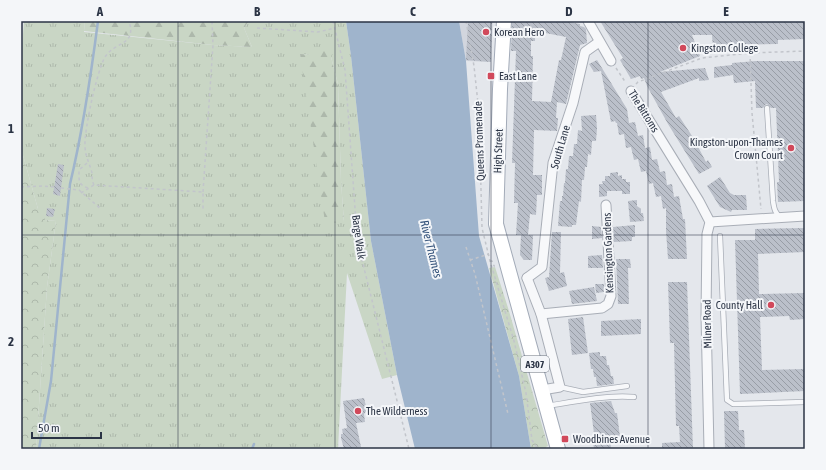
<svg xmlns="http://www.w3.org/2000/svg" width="826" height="470" font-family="'Asap Condensed',sans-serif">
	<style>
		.built { fill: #d2d6de }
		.grass { fill: url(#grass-tufts); fill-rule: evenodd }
		.forest { fill: url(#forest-firs) }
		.park { fill: url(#park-crowns) }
		.water { fill: #9fb4cc }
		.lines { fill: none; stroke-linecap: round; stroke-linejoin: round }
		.stream { stroke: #9fb4cc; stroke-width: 2.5 }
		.building { fill: url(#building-back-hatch); fill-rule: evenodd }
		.service-casing { stroke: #a9aeb7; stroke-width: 6 }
		.minor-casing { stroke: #a9aeb7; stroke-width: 11 }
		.primary-casing { stroke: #a3abb8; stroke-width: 16 }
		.path { stroke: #c2c5cb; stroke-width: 1.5; stroke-dasharray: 3 3; stroke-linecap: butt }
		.service { stroke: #f7f8fa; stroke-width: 4.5 }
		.minor { stroke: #f7f8fa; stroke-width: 9 }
		.primary { stroke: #fff; stroke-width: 14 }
		.grid { fill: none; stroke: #2b3445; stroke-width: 1; stroke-opacity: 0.55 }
		.poi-dot { fill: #d1495b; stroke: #f4f6f9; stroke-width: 1.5 }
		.labels { text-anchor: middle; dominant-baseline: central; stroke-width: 4; stroke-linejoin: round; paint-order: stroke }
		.shield { fill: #f4f6f9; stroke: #676e7b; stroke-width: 1 }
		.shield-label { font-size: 10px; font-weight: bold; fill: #2b3445 }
		.poi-label { font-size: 11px; fill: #2b3445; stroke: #f4f6f9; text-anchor: start }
		.street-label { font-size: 11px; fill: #2b3445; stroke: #f4f6f9 }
		.water-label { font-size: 12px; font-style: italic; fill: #34527a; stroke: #f4f6f9 }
		.neatline { fill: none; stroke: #2b3445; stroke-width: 1.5 }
		.grid-label { font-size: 13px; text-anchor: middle; font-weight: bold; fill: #2b3445 }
	</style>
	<defs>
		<pattern id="grass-tufts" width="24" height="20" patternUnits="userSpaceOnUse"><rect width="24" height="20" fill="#c9d6c5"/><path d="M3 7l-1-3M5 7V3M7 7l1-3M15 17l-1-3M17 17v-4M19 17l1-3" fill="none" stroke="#adb8ab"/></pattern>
		<pattern id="forest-firs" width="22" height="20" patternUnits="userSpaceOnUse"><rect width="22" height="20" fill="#c9d6c5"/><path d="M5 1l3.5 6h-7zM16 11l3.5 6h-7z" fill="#adb8ab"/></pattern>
		<pattern id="park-crowns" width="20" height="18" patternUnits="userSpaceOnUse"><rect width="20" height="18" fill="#c9d6c5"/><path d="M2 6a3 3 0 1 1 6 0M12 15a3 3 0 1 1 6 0" fill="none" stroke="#adb8ab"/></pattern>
		<pattern id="building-back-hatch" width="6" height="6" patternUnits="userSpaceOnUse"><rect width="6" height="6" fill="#bbc0ca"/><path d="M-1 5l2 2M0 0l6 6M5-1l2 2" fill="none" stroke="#989da6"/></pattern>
	</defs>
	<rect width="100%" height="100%" fill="#e4e7ec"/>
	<!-- built -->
	<polygon class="built" points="459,21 493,21 490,62 466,61"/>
	<!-- grass -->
	<path class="grass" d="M24,21h61l-1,11 129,13 39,2 -8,-19 5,-7h97l5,35 20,185 26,134 -15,4 -35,-106 -9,176h-302l11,-162 9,-66 -11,-1 -7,-11 -17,-61v-88zM300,54l31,3 7,27 3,97 3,42z"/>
	<!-- forest -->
	<g class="forest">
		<polygon points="85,21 249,21 244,28 252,47 213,45 84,31"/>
		<polygon points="324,48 333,51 331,57 338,84 341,181 344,223 325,222 300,54 316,55"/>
	</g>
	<!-- park -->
	<g class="park">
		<polygon points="21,148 38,209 46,209 45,220 56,221 47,287 36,449 21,449"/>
		<polygon points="495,267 509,311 548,446 546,447 546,449 531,449 519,376 489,268"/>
	</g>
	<!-- water -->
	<polygon class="water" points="346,21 459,21 466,61 479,236 519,376 531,449 415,449 397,375 371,241 351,56"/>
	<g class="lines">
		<!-- stream -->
		<g class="stream">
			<path d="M39,449l12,-68 19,-197c13,-54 21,-109 28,-163"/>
			<polyline points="252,449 254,444"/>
		</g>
	</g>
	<!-- building -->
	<g class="building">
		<polygon points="468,21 492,21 491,62 466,60"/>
		<path d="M512,21h52l16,3v2l4,1 2,2 1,14 -7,2 -14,59 -9,-2 -1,16h2l-1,13 -23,-1 -1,45h9v20h-5l-1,20 -6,-1 -2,21h5l-1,25h-8l-4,-5 1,-20h-5l2,-32h-4l1,-40h-3l4,-112h-5zM535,31l31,6 -5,23h-2l-8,42 -19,-1 1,-45h-2v-15h4z"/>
		<polygon points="600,21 805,21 805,39 778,40 778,44 733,45 733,48 713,49 712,35 692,35 700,56 660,72 705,68 709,80 699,81 699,78 661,92 676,118 679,116 694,139 706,162 708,160 712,167 699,174 668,124 647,86 644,78 641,79 640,76 631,79 620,60 623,58"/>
		<polygon points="597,60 627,109 629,123 635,122 638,136 643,135 645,148 650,147 652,160 657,159 660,172 665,171 667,185 672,184 674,197 679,196 683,219 685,219 687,259 668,259 666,231 666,208 663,209 661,196 656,197 653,183 649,184 646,171 641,172 638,159 634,160 631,147 626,148 624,134 619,135 617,123 616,123 615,121 611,122 601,71 594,72 589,64"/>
		<polygon points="756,61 805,61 805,201 778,202 777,182 779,182 776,108 771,108 767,104 765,105 763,108 756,108 755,81 734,83 733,75 714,78 714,67 732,65 732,63"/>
		<polygon points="596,115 597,129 596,141 592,141 591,155 588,154 587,167 585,167 584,180 582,180 581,202 579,201 576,225 572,225 572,227 558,226 560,201 562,201 562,196 563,196 564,183 565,183 566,169 568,169 569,156 573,156 574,144 577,144 578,130 582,131 581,116"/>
		<polygon points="58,164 64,165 60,196 53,194"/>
		<polygon points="618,172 618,176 622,175 622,179 626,179 626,182 630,182 630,194 622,194 622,191 607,191 607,196 599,197 599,184 603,184 602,181 605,181 605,176 610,176 610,173"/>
		<polygon points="720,177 730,193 734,195 746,195 747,210 732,210 731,212 720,207 707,186"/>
		<polygon points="637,200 637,206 641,209 641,213 643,213 644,221 630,222 628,201"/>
		<polygon points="47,208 55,209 53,217 46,216"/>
		<polygon points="635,225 635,237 632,237 632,241 614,242 613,227"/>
		<polygon points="592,226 601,227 602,238 592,239"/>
		<polygon points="805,228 805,252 758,254 759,294 805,293 805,319 790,320 789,316 760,317 762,370 805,369 805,391 740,394 735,240 755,240 755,229"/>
		<polygon points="552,232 561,232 560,273 564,272 567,286 549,291 545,278 549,277"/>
		<polygon points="602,255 603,268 588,268 588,256"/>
		<polygon points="616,259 630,259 631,268 628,268 629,304 618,304"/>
		<polygon points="668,282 687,282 693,449 662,449 662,443 680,442 679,426 676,426 674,343 670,343"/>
		<polygon points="595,284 604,284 604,292 596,293"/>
		<polygon points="594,287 597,301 572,304 569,291"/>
		<polygon points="583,317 588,353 572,355 568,319"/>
		<polygon points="641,319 641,334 601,336 601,321"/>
		<polygon points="600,352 600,356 606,356 607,365 609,365 611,376 613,376 614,384 597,386 596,377 594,377 593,369 591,369 589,353"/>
		<polygon points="364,398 367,410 364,414 365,422 356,423 361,447 344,449 341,438 341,434 343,434 342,429 347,428 343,401"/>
		<polygon points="611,401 615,413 617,413 620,437 610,437 611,449 594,449 593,442 595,441 590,403"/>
		<polygon points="724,411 738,411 739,430 744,430 745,449 725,449"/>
	</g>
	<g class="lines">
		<!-- service casing -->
		<g class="service-casing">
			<g id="service">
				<path d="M767,108l6,93c1,7 2,13 8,16"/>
				<polyline points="720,236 727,400 733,404 805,402"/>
				<polyline points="560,387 583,392 627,386"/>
				<path d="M548,406c29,-5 57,-11 86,-9"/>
			</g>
		</g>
		<!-- minor casing -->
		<g class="minor-casing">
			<g id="minor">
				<polyline points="588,21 611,61"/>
				<polyline points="631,91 699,201 710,222 707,234 706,316 709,449"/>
				<polyline points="710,222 805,216"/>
				<polyline points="527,278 542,267 553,163 573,103 585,52 599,42"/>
				<polyline points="527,278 541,314 560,387 542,390"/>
				<polyline points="541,314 602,308 608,304 611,296 606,205"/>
			</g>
		</g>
		<!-- primary casing -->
		<g class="primary-casing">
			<polyline id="primary" points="504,21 500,89 496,224 558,449"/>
		</g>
		<!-- path -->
		<g class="path">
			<polyline points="333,21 345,70 356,222 361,256 409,449"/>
			<polyline points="466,21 474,66 479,113 482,228 490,261 514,341 526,393 532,440 538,449"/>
			<polyline points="257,28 318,32 335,28"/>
			<polyline points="750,53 752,113 761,209"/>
			<polyline points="616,68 626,83"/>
			<polyline points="636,84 638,82 702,58 750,53 805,51"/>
			<path d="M87,163l-8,7c0,10 -1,15 9,18"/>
			<path d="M94,185c-2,-4 -2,-8 -2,-12 -2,-9 -7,-17 -7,-27 -1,-16 12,-75 20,-89 10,-16 32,-11 24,-36"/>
			<polyline points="21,187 43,186 54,187"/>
			<polyline points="61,188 79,190 101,209"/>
			<polyline points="203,192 213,45 212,21"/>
			<polyline points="81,193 94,185 203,192 203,210"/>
			<polyline points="466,247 475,274 508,414"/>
			<polyline points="470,260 489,254"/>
			<polyline points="490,261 492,261 494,266 495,266"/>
		</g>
		<!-- service -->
		<use href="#service" class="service"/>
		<!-- minor -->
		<use href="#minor" class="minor"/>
		<!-- primary -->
		<use href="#primary" class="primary"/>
	</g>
	<!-- grid -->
	<path class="grid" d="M178,21v428M335,21v428M491,21v428M648,21v428M21,235h784"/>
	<!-- markers -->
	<g class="poi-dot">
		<circle cx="486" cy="32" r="4"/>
		<circle cx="683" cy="48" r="4"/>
		<rect x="487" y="72" width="8" height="8" rx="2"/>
		<circle cx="791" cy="148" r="4"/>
		<circle cx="771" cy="305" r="4"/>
		<circle cx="358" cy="411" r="4"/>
		<rect x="561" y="435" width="8" height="8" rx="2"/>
	</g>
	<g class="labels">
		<!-- shield labels -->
		<rect class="shield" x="521" y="356" width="28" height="16" rx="3"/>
		<g class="shield-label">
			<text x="535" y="364">A307</text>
		</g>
		<!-- poi labels -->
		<g class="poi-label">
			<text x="494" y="32">Korean Hero</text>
			<text x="691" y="48">Kingston College</text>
			<text x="499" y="76">East Lane</text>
			<text x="783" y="142" text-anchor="end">Kingston-upon-Thames<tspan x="783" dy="13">Crown Court</tspan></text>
			<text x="763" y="305" text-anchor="end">County Hall</text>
			<text x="366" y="411">The Wilderness</text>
			<text x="573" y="439">Woodbines Avenue</text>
		</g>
		<!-- street labels -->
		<g class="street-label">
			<text transform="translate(644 111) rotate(58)">The Bittoms</text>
			<text transform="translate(479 141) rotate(-92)">Queens Promenade</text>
			<text transform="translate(560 147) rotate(-74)">South Lane</text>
			<text transform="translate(498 151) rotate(-88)">High Street</text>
			<text transform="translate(359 237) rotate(82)">Barge Walk</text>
			<text transform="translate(608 253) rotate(-92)">Kensington Gardens</text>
			<text transform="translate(707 324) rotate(-91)">Milner Road</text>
		</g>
		<!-- water labels -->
		<g class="water-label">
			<text transform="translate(431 249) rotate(76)">River Thames</text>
		</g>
	</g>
	<!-- border -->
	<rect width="826" height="470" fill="none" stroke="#f4f6f9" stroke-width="44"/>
	<!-- scale -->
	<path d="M32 432v6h69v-6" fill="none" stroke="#2b3445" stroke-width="2"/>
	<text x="38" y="432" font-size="12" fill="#2b3445" stroke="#f4f6f9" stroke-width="3" paint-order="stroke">50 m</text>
	<rect x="22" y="22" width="782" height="426" class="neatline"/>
	<g class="grid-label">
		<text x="100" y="16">A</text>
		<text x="257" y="16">B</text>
		<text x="413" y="16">C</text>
		<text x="569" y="16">D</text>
		<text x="726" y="16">E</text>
		<text x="11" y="133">1</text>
		<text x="11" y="346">2</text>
	</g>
</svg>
